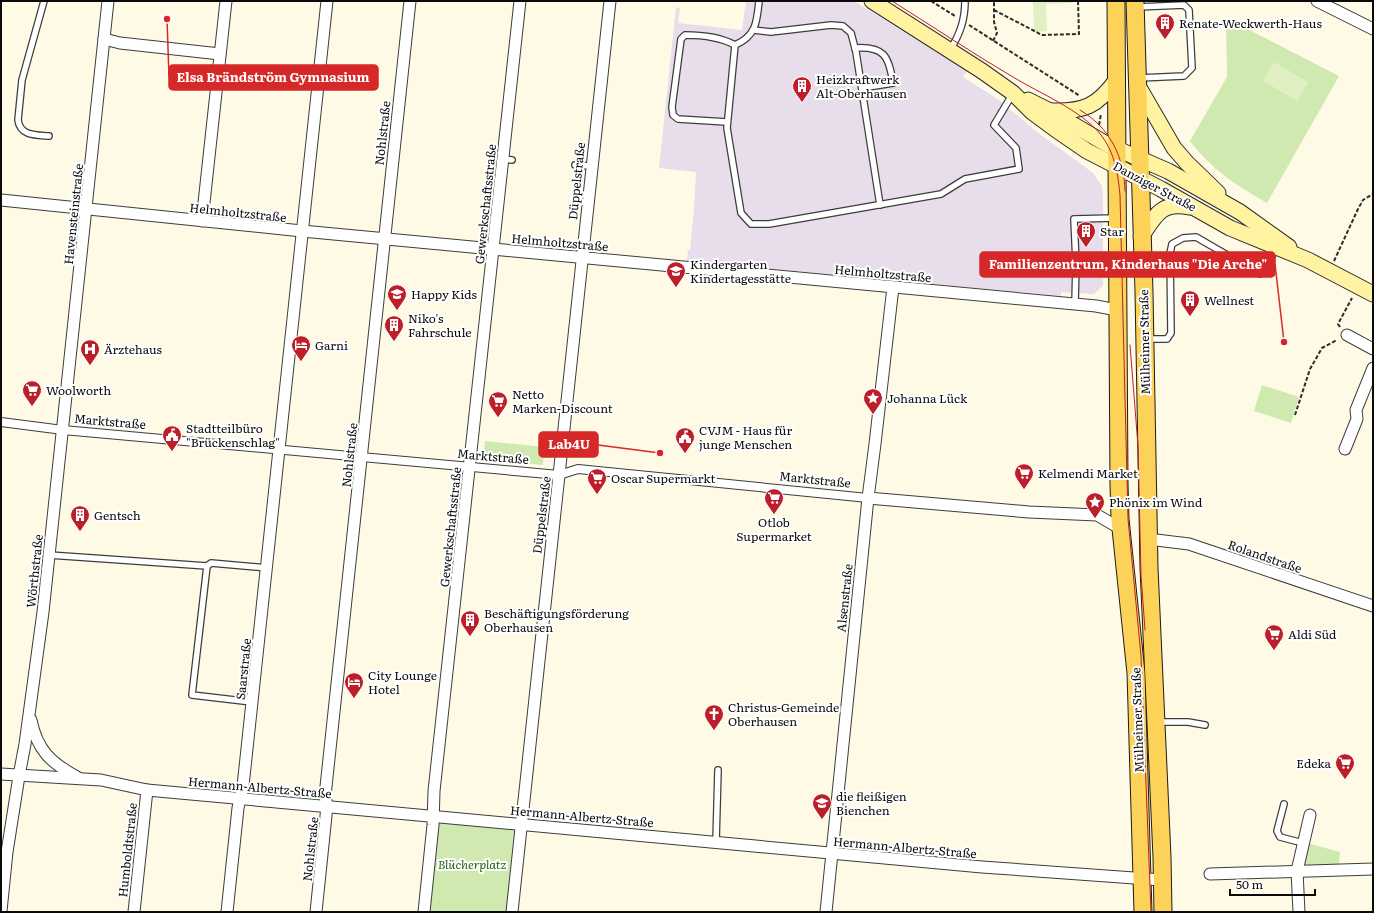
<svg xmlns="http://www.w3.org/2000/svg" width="1374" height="913" font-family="Literata,serif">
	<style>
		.industrial { fill: #e8ddea }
		.green { fill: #cfe9b0 }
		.pitch { fill: #e1f0c2 }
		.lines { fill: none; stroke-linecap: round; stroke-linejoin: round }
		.service-casing { stroke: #3d3d3d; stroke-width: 8 }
		.pedestrian-casing { stroke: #3d3d3d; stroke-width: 10 }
		.minor-casing { stroke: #3d3d3d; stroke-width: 13 }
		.secondary-casing { stroke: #2c2c2c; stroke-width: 17 }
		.primary-casing { stroke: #1b1b1b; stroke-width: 19 }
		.path { stroke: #2c2c2c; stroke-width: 2; stroke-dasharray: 4 2; stroke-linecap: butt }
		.service { stroke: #fff; stroke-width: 5.5 }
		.pedestrian { stroke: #fff; stroke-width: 8 }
		.minor { stroke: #fff; stroke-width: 11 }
		.secondary { stroke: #fff3a1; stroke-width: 15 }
		.primary { stroke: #fdd258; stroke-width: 17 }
		.tram { stroke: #bc1f29; stroke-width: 1 }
		.labels { text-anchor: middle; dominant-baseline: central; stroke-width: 4; stroke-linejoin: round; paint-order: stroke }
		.poi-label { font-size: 12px; fill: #0a0a0a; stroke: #fff; text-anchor: start }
		.street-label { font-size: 12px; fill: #0a0a0a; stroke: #fff }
		.park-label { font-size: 12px; font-style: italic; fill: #2a6219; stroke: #fff }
		.leader { fill: none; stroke: #d62828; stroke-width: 1.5 }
		.callout-dot { fill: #d62828; stroke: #fff; stroke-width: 1.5 }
		.callout { fill: #d62828; stroke: #d62828; stroke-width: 1.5 }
		.callout-label { font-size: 13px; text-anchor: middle; font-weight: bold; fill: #fff }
	</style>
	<rect width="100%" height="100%" fill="#fffae6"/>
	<!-- industrial -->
	<polygon class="industrial" points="746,1 854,1 967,71 963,77 999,100 1037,132 1093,173 1102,186 1103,195 1103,285 1098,291 1093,294 1061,292 1061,296 687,261 688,250 690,250 694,208 696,172 659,168 676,7 680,8 678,23 742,30"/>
	<!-- green -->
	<g class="green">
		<path d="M1226,18l113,58 -72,127c-30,-17 -56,-34 -77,-62l37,-64z"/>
		<polygon points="1262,385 1299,397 1291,423 1254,411"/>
		<polygon points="485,441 544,447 543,465 483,459"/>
		<polygon points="434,816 521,823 512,912 424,912"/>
		<polygon points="1307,843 1340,852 1339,865 1306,867 1304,865"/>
	</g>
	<!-- pitch -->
	<g class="pitch">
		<polygon points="1030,1 1073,1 1073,3 1046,4 1047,31 1034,32 1033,2"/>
		<polygon points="1274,62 1308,82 1297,101 1263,81"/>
	</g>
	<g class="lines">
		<!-- service casing -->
		<g class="service-casing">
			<g id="service">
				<path d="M44,1l-22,79 -4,40c2,16 18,15 31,16"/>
				<path d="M759,1c-2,21 -3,35 -24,44l-8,83 14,85 10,11h18l172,-30 24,-15 54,-10 -3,-21 -22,-23 18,-30"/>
				<polyline points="1138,7 1184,5 1189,10 1192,68 1184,76 1139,78"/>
				<polyline points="754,30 771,32 831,25 843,26 851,33 856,52 880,205"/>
				<path d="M855,48c29,-2 34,8 38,35l-31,5"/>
				<path d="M950,50c10,-16 15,-30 15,-49"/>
				<path d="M727,122l-49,-3 -5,-4 -1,-8 9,-68 4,-4c17,0 35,2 50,10"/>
				<polyline points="503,159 512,160"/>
				<polyline points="575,165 591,166"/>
				<polyline points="1076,263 1115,263"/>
				<polyline points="1075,304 1076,263 1074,219 1116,218"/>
				<polyline points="1146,339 1167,339 1171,333 1170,253 1172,244 1183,238 1196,237 1260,274 1266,268 1276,248"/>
				<polyline points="49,555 207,566 192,695 252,702"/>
				<polyline points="207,566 211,563 267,568"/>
				<polyline points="1158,722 1188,722 1205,725"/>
				<polyline points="1284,804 1277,831 1280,837 1303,843"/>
				<polyline points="716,842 718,770"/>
			</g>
		</g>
		<!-- pedestrian casing -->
		<g class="pedestrian-casing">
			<polyline id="pedestrian" points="1,422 63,430 559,475 578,469 868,498"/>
		</g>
		<!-- minor casing -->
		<g class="minor-casing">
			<g id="minor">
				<polyline points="1317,1 1373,29"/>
				<polyline points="104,39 120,43 220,54"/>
				<polyline points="1,200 302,231 1096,306 1117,310"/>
				<polyline points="202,221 226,1"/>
				<polyline points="1347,335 1373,349"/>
				<polyline points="1345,449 1357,419 1356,410 1373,368"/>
				<polyline points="868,498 1029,512 1097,515 1121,529"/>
				<polyline points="1148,539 1189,544 1373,606"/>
				<path d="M31,720c6,30 20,43 46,57"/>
				<polyline points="1,774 101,780 147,790 982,867 1162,880"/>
				<polyline points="1210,874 1373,869"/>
				<polyline points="1,911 7,852 19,776 25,744 43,612 108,1"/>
				<polyline points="134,912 147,790"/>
				<polyline points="227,912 238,808 243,786 327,1"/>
				<polyline points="316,912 327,806 325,796 410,1"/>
				<polyline points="424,912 433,825 434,791 520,1"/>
				<polyline points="512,912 610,1"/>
				<polyline points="826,912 868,498 875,444 893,287"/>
				<polyline points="1299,912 1297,871 1310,815"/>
			</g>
		</g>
		<!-- secondary casing -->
		<g class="secondary-casing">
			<g id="secondary">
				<polyline points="872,1 982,71 1013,93 1032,112 1055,129 1087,151 1161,189 1230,228 1308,260 1373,294"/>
				<polyline points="1137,84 1174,148 1187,163 1218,193"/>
				<polyline points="1028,100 1050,111 1108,145 1168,171 1240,212 1289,247"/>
				<path d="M1051,111c33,1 47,-5 66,-32"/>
				<path d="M1141,237c14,-21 20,-36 48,-30"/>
			</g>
		</g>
		<!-- primary casing -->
		<g class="primary-casing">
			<g id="primary">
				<polyline points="1116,1 1119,484 1120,519 1136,673 1143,912"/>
				<polyline points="1135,1 1144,292 1149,568 1162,857 1163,912"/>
			</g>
		</g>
		<!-- path -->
		<g class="path">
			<polyline points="931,1 955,16"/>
			<polyline points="994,10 1042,35 1079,34 1078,1"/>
			<polyline points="969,25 1080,96"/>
			<polyline points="993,41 997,33 994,22 994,1"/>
			<polyline points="1099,125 1101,114"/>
			<polyline points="1334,261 1358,209 1363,200 1373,194"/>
			<polyline points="1340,327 1338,324 1352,298"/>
			<polyline points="1295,415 1310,369 1322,348 1337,340"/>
		</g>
		<!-- service -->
		<use href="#service" class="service"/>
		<!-- pedestrian -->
		<use href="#pedestrian" class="pedestrian"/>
		<!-- minor -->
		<use href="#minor" class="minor"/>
		<!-- secondary -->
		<use href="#secondary" class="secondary"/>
		<!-- primary -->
		<use href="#primary" class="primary"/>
		<!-- tram -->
		<g class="tram">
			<path d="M892,1c40,25 80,52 121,76 28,17 68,33 88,58 14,18 17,39 19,60l8,324 13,137 10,256"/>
			<path d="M1080,110c30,18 44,46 45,81"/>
			<polyline points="1130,345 1138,446 1141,575 1145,630"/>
		</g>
	</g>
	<!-- icons -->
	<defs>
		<g id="building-pin" transform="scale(1)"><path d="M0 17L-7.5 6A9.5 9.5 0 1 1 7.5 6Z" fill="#bc1f29" stroke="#fff"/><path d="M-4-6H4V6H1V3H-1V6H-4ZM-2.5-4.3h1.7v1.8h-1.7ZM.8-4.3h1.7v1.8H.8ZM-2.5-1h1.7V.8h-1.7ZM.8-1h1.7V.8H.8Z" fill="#fff"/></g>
		<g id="school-pin" transform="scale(1)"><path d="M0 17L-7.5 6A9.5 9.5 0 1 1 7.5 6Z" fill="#bc1f29" stroke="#fff"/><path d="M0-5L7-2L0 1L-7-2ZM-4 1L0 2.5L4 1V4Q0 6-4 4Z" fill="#fff"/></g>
		<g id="hotel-pin" transform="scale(1)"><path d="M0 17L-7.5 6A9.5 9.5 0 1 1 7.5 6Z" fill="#bc1f29" stroke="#fff"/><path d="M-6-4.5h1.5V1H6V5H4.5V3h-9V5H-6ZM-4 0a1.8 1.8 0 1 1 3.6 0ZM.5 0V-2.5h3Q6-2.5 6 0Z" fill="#fff"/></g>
		<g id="hospital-pin" transform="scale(1)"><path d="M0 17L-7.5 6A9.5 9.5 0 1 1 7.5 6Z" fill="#bc1f29" stroke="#fff"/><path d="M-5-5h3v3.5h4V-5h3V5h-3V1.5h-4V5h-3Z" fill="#fff"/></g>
		<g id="supermarket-pin" transform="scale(1)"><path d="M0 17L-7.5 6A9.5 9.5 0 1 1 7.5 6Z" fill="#bc1f29" stroke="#fff"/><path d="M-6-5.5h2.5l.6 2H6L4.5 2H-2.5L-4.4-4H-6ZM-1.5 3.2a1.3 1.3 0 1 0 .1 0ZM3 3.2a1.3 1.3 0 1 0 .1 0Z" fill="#fff"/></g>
		<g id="sight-pin" transform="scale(1)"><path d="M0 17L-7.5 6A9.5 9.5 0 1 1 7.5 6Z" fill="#bc1f29" stroke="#fff"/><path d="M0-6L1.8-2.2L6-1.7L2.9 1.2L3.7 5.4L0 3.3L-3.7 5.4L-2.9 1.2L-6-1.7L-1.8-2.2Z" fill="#fff"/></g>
		<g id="civic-pin" transform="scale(1)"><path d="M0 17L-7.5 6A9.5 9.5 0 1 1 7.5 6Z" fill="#bc1f29" stroke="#fff"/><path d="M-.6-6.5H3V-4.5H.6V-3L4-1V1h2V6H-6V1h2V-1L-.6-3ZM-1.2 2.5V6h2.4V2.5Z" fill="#fff"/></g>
		<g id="church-pin" transform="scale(1)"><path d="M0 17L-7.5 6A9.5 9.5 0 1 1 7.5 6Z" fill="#bc1f29" stroke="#fff"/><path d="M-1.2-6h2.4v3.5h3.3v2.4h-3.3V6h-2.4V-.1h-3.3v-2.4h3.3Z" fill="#fff"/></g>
	</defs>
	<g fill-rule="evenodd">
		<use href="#building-pin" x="1165" y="23"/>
		<use href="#building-pin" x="802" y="86"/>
		<use href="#building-pin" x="1086" y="231"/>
		<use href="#school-pin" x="676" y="271"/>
		<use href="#school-pin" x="397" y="294"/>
		<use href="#building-pin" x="1190" y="300"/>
		<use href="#building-pin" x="394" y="325"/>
		<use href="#hotel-pin" x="301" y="345"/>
		<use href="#hospital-pin" x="90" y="349"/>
		<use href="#supermarket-pin" x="32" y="390"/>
		<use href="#sight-pin" x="873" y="398"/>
		<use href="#supermarket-pin" x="498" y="401"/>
		<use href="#civic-pin" x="172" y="435"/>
		<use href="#civic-pin" x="685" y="437"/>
		<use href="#supermarket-pin" x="1024" y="473"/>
		<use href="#supermarket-pin" x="597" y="478"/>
		<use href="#supermarket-pin" x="774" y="498"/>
		<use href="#sight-pin" x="1095" y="502"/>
		<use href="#building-pin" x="80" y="515"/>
		<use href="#building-pin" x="470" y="620"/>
		<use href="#supermarket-pin" x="1274" y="634"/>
		<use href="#hotel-pin" x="354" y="682"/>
		<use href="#church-pin" x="714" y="714"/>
		<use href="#supermarket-pin" x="1345" y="763"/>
		<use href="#school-pin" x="822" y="803"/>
	</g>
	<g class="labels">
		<!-- poi labels -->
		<g class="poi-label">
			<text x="1179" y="23">Renate-Weckwerth-Haus</text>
			<text x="816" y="79">Heizkraftwerk<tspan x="816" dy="14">Alt-Oberhausen</tspan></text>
			<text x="1100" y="231">Star</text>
			<text x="690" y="264">Kindergarten<tspan x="690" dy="14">Kindertagesstätte</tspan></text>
			<text x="411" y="294">Happy Kids</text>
			<text x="1204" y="300">Wellnest</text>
			<text x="408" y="318">Niko's<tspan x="408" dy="14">Fahrschule</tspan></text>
			<text x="315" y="345">Garni</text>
			<text x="104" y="349">Ärztehaus</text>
			<text x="46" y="390">Woolworth</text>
			<text x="512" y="394">Netto<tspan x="512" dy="14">Marken-Discount</tspan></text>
			<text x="887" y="398">Johanna Lück</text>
			<text x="186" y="428">Stadtteilbüro<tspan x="186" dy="14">"Brückenschlag"</tspan></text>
			<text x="699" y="430">CVJM - Haus für<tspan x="699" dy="14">junge Menschen</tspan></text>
			<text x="1038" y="473">Kelmendi Market</text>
			<text x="611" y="478">Oscar Supermarkt</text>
			<text x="1109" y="502">Phönix im Wind</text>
			<text x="94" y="515">Gentsch</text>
			<text x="774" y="522" text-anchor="middle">Otlob<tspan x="774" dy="14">Supermarket</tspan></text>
			<text x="484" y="613">Beschäftigungsförderung<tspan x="484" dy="14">Oberhausen</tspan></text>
			<text x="1288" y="634">Aldi Süd</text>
			<text x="368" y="675">City Lounge<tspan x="368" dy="14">Hotel</tspan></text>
			<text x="728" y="707">Christus-Gemeinde<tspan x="728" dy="14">Oberhausen</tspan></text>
			<text x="1331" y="763" text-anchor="end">Edeka</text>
			<text x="836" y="796">die fleißigen<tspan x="836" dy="14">Bienchen</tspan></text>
		</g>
		<!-- street labels -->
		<g class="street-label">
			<text transform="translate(382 133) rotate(-84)">Nohlstraße</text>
			<text transform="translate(576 181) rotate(-84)">Düppelstraße</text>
			<text transform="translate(1155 186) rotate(28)">Danziger Straße</text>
			<text transform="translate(485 204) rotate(-84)">Gewerkschaftsstraße</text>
			<text transform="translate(238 212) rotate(6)">Helmholtzstraße</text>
			<text transform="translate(73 214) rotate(-84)">Havensteinstraße</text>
			<text transform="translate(560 242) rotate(5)">Helmholtzstraße</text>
			<text transform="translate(883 273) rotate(5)">Helmholtzstraße</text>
			<text transform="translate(1144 342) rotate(-91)">Mülheimer Straße</text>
			<text transform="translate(110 421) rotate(5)">Marktstraße</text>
			<text transform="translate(349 455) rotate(-84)">Nohlstraße</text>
			<text transform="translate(493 456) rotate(5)">Marktstraße</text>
			<text transform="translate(815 479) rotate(6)">Marktstraße</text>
			<text transform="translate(541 515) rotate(-83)">Düppelstraße</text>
			<text transform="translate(450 527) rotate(-84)">Gewerkschaftsstraße</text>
			<text transform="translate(1265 556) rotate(19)">Rolandstraße</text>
			<text transform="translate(34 571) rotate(-84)">Wörthstraße</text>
			<text transform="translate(844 598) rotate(-84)">Alsenstraße</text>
			<text transform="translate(243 669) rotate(-84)">Saarstraße</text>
			<text transform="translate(1137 720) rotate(-92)">Mülheimer Straße</text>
			<text transform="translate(260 787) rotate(5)">Hermann-Albertz-Straße</text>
			<text transform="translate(582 816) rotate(5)">Hermann-Albertz-Straße</text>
			<text transform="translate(905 847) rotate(5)">Hermann-Albertz-Straße</text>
			<text transform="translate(310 849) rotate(-84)">Nohlstraße</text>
			<text transform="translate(127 850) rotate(-84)">Humboldtstraße</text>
		</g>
		<!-- park labels -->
		<g class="park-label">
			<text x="472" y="864">Blücherplatz</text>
		</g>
	</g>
	<!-- callouts -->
	<path class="leader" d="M167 19L169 77M1284 342L1275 264M660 453L598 445"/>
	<g class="callout-dot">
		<circle cx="167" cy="19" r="4"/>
		<circle cx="1284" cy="342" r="4"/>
		<circle cx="660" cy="453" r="4"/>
	</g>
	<g class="callout">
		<rect x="169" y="65" width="209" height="25" rx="4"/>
		<rect x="980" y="252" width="295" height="25" rx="4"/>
		<rect x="539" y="432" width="59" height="25" rx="4"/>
	</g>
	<g class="callout-label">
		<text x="273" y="82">Elsa Brändström Gymnasium</text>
		<text x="1128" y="269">Familienzentrum, Kinderhaus "Die Arche"</text>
		<text x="569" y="449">Lab4U</text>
	</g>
	<!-- border -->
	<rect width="1374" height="913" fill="none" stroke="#0a0a0a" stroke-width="4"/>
	<!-- scale -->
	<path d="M1230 889v6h85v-6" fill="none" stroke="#0a0a0a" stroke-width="2"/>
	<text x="1236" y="889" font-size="12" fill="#0a0a0a" stroke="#ffffff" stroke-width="3" paint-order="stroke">50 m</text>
</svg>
